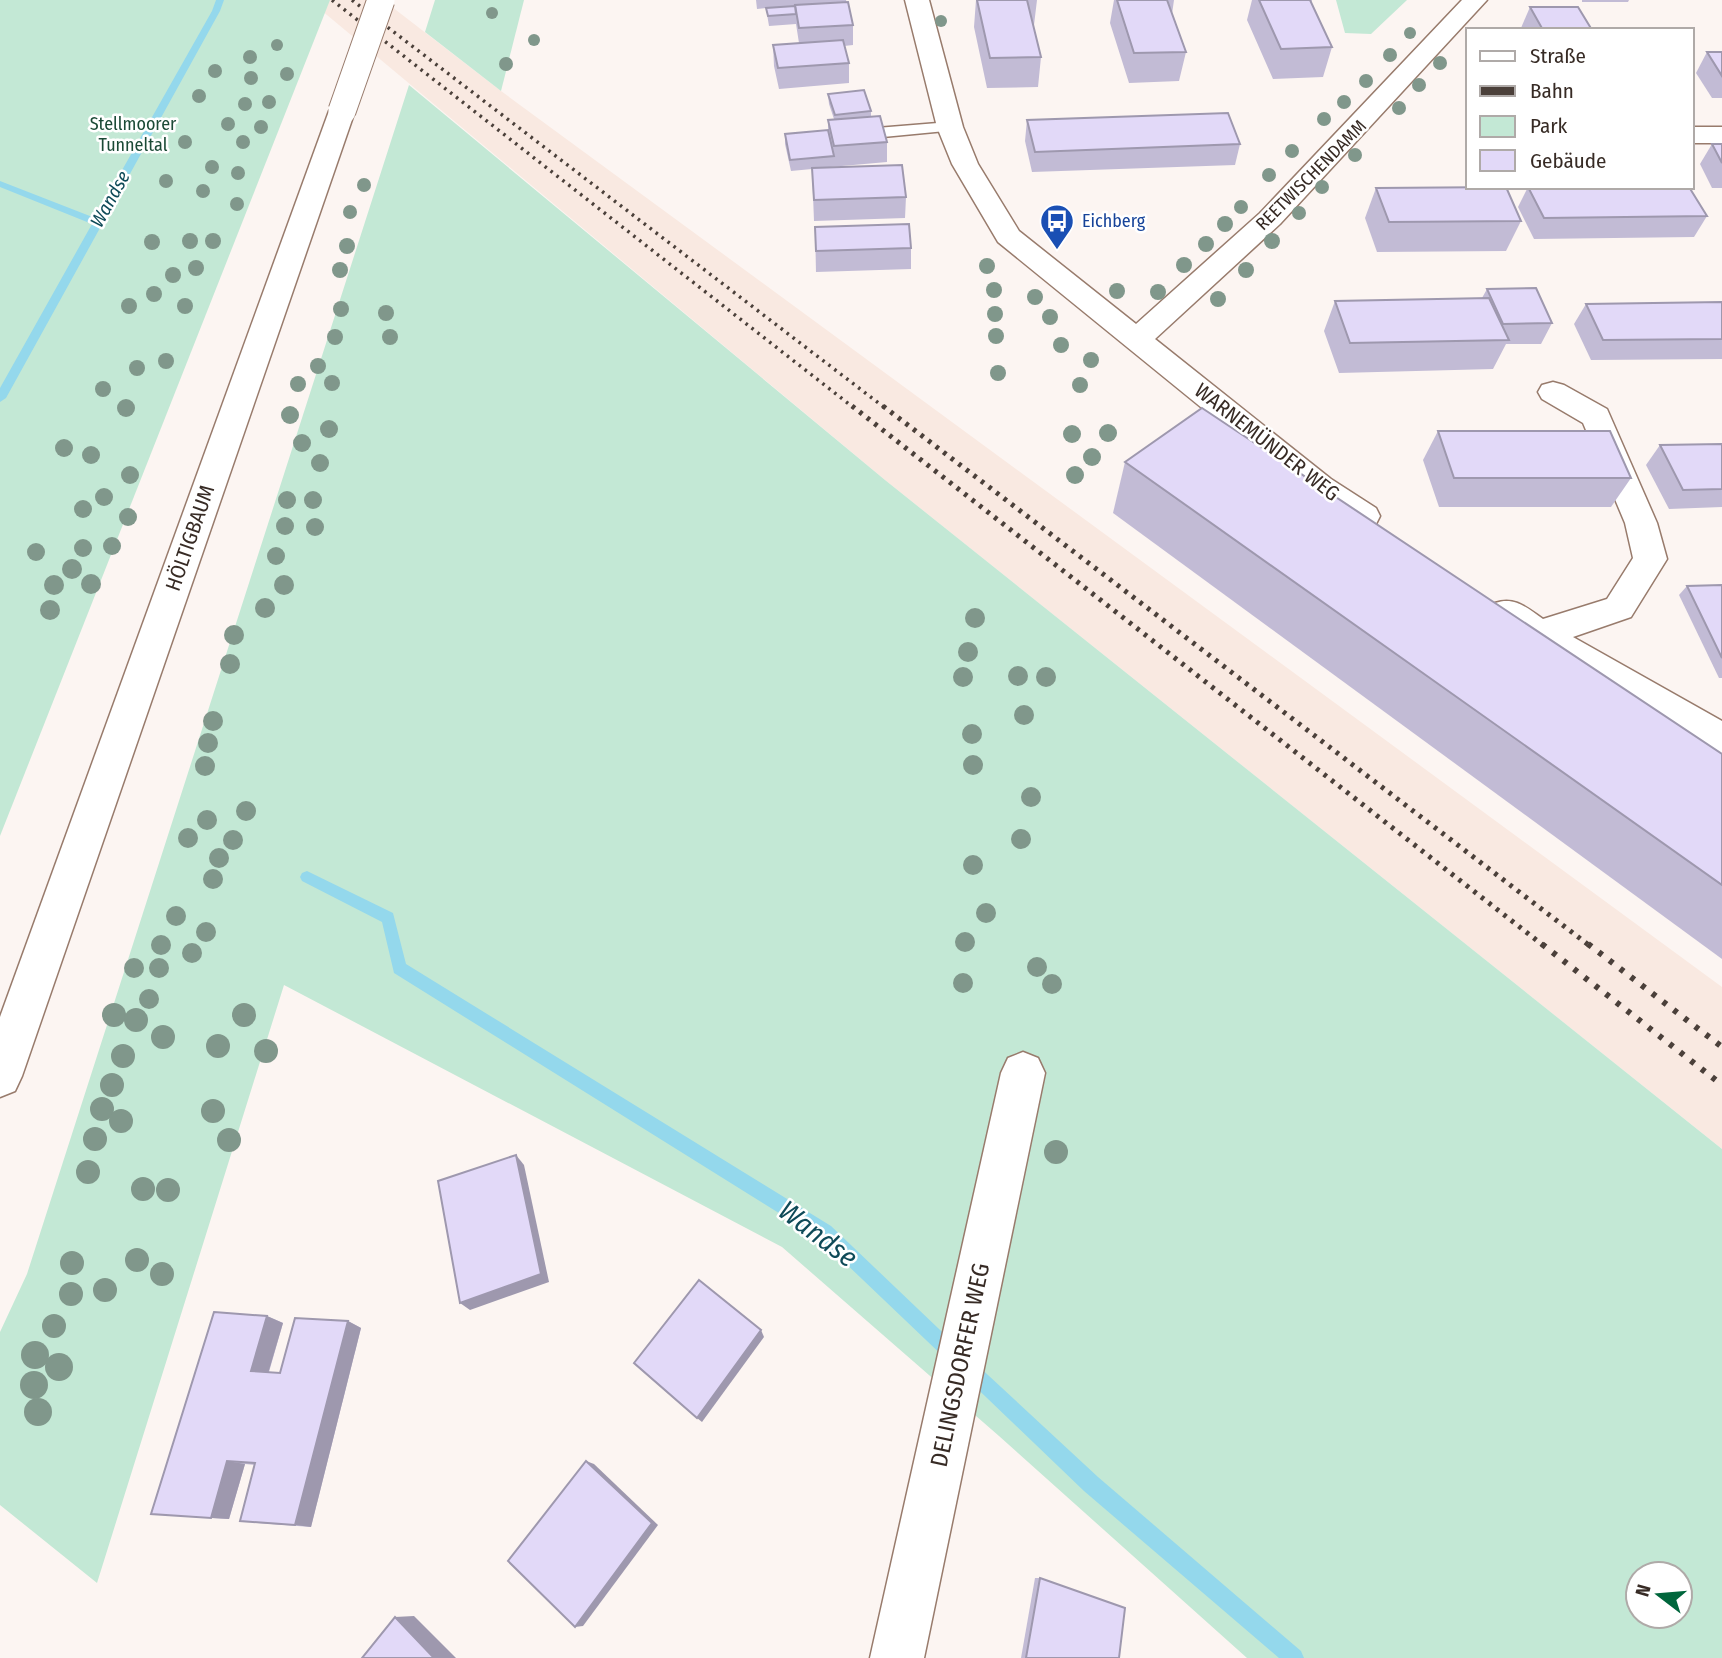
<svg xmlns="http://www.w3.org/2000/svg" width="1722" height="1658" font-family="'Fira Sans Condensed',sans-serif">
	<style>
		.built { fill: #f9e9e1 }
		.green { fill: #c3e8d5; fill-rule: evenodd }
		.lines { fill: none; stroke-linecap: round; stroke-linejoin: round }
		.stream { fill: #94d8ec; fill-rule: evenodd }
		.lane-casing { stroke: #987b6c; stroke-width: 3 }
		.street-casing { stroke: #987b6c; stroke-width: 3 }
		.secondary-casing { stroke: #987b6c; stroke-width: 3 }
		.lane { fill: #fff; fill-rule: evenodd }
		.street { fill: #fff; fill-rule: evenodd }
		.secondary { fill: #fff; fill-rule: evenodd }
		.rail-far2 { stroke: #4b403a; stroke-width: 3.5; stroke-dasharray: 2.5 5; stroke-linecap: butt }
		.rail-far1 { stroke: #4b403a; stroke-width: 5; stroke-dasharray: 3.5 6; stroke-linecap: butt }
		.rail { stroke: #4b403a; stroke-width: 6; stroke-dasharray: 4.5 9; stroke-linecap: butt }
		.secondary-bridge-casing { stroke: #987b6c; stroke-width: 29; stroke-linecap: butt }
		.secondary-bridge { stroke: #fff; stroke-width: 27 }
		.tree { fill: #80978b }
		.wall { fill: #c2bbd5 }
		.shaded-wall { fill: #9e98ae }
		.building { fill: #e2d9f8; stroke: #9e98ae; stroke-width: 2 }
		.labels { text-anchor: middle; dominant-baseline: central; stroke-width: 5; stroke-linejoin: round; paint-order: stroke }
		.far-park-label { font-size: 18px; fill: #1b4a36; stroke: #fff }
		.far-street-label { font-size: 18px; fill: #372b25; stroke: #fff }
		.far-transit-label { font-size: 18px; fill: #164399; stroke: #fff; text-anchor: start }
		.far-water-label { font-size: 19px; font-style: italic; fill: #0e4a58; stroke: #fff }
		.street-label { font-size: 21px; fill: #372b25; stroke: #fff }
		.near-street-label { font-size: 24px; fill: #372b25; stroke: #fff }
		.near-water-label { font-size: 28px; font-style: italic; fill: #0e4a58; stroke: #fff }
	</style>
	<rect width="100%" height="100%" fill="#fcf5f2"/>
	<!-- built -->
	<polygon class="built" points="309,0 383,0 501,91 1722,987 1722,1149 885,480"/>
	<!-- green -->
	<g class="green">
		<polygon points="0,0 330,0 0,836"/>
		<polygon points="435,0 524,0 501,91 425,32"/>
		<polygon points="1336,0 1407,0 1371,34 1345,33"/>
		<path d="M409,85l476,395 837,669v509h-475l-248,-222 -217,-189 -498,-262 -187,598 -97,-78v-173l27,-58zM1638,1574h42v42h-42z"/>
	</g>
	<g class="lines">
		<!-- stream -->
		<g class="stream">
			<polygon points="216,0 224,0 220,11 6,398 0,402 0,388 92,224 0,187 0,181 95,218 212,11"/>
			<polygon points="307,871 393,913 406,964 831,1226 960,1349 963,1355 960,1361 954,1364 948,1361 819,1238 394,973 382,922 302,881 300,877 302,873"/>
			<polygon points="969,1360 975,1363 1098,1477 1301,1651 1304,1658 1279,1658 1084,1491 963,1375 960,1369 963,1363"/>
		</g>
		<!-- lane casing -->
		<g class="lane-casing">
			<polygon id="lane" points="950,122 956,124 958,127 956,130 852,140 844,135 852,130"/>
		</g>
		<!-- street casing -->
		<g class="street-casing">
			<g id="street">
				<path d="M905,0h24l34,127 15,37 41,67 117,93 124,-111 202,-213h25l-207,224 -125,115 176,140 45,29 4,8 -4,8c-25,8 -48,-16 -67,-29l-311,-253 -46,-78 -15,-37z"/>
				<rect x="1692" y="127" width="30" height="16"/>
				<path d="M1553,382l11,3 43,24 50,114 10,36 -36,58 -58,20 149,84v33l-13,-4 -182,-106 -32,-23 -5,-9 5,-9c20,-7 32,5 48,16l64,-20 26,-41 -8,-35 -42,-100 -41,-24 -4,-7 4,-7z"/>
				<polygon points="1023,1052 1038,1058 1045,1073 924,1658 870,1658 1001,1073 1008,1058"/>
			</g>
		</g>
		<!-- secondary casing -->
		<g class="secondary-casing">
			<polygon id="secondary" points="342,103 351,106 355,111 22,1076 15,1091 0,1097 0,1017 329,111 333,106"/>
		</g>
		<!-- lane -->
		<use href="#lane" class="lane"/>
		<!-- street -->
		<use href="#street" class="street"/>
		<!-- secondary -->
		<use href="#secondary" class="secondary"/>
		<!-- rail-far2 -->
		<g class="rail-far2">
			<polyline points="332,0 854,408"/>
			<polyline points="352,0 885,408"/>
		</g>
		<!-- rail-far1 -->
		<g class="rail-far1">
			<polyline points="852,406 1544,946"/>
			<polyline points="883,406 1590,946"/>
		</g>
		<!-- rail -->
		<g class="rail">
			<polyline points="1542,944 1722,1085"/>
			<polyline points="1588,944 1722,1047"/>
		</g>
		<!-- secondary-bridge casing -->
		<g class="secondary-bridge-casing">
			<polyline id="secondary-bridge" points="342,111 381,0"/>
		</g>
		<!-- secondary-bridge -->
		<use href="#secondary-bridge" class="secondary-bridge"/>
	</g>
	<!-- trees -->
	<g class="tree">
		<circle cx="492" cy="13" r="6"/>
		<circle cx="941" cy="21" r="6"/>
		<circle cx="1410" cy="33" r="6"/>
		<circle cx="534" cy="40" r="6"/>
		<circle cx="277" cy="45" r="6"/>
		<circle cx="1390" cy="55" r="7"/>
		<circle cx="250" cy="57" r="7"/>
		<circle cx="1440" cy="63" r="7"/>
		<circle cx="506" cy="64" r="7"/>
		<circle cx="215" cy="71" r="7"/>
		<circle cx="287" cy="74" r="7"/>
		<circle cx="251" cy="78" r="7"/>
		<circle cx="1366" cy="81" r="7"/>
		<circle cx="1419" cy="85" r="7"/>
		<circle cx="199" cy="96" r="7"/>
		<circle cx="269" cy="102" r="7"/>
		<circle cx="1344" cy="102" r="7"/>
		<circle cx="245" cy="104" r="7"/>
		<circle cx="1399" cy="108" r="7"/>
		<circle cx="1324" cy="119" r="7"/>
		<circle cx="228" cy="124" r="7"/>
		<circle cx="261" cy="127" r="7"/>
		<circle cx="185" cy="142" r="7"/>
		<circle cx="243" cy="142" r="7"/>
		<circle cx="1292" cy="151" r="7"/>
		<circle cx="1355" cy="155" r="7"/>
		<circle cx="212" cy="167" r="7"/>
		<circle cx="238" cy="173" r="7"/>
		<circle cx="1269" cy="175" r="7"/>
		<circle cx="166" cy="181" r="7"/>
		<circle cx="364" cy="185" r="7"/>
		<circle cx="1322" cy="187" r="7"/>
		<circle cx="203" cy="191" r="7"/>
		<circle cx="237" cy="204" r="7"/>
		<circle cx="1241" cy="207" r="7"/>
		<circle cx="350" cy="212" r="7"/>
		<circle cx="1299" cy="213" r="7"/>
		<circle cx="1225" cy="224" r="8"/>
		<circle cx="190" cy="241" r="8"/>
		<circle cx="213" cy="241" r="8"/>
		<circle cx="1272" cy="241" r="8"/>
		<circle cx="152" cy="242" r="8"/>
		<circle cx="1206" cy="244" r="8"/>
		<circle cx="347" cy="246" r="8"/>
		<circle cx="1184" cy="265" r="8"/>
		<circle cx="987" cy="266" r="8"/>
		<circle cx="196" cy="268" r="8"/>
		<circle cx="340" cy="270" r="8"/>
		<circle cx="1246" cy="270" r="8"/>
		<circle cx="173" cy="275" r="8"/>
		<circle cx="994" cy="290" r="8"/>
		<circle cx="1117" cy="291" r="8"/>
		<circle cx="1158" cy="292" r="8"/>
		<circle cx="154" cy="294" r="8"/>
		<circle cx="1035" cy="297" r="8"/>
		<circle cx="1218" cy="299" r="8"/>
		<circle cx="129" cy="306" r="8"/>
		<circle cx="185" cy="306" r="8"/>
		<circle cx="341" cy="309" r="8"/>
		<circle cx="386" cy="313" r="8"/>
		<circle cx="995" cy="314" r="8"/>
		<circle cx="1050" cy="317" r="8"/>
		<circle cx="996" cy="336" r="8"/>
		<circle cx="335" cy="337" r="8"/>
		<circle cx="390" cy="337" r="8"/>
		<circle cx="1061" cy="345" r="8"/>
		<circle cx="1091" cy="360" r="8"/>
		<circle cx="166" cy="361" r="8"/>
		<circle cx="318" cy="366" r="8"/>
		<circle cx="137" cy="368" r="8"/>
		<circle cx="998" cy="373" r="8"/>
		<circle cx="332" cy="383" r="8"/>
		<circle cx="298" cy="384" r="8"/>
		<circle cx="1080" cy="385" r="8"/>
		<circle cx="103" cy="389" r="8"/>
		<circle cx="126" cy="408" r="9"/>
		<circle cx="290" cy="415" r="9"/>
		<circle cx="329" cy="429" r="9"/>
		<circle cx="1108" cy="433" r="9"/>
		<circle cx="1072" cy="434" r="9"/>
		<circle cx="302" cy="443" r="9"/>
		<circle cx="64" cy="448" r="9"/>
		<circle cx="91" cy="455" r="9"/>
		<circle cx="1092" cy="457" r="9"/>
		<circle cx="320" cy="463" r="9"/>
		<circle cx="130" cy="475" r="9"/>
		<circle cx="1075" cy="475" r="9"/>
		<circle cx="104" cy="497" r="9"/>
		<circle cx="287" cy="500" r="9"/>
		<circle cx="313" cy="500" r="9"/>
		<circle cx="83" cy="509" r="9"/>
		<circle cx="128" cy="517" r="9"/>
		<circle cx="285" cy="526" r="9"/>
		<circle cx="315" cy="527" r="9"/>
		<circle cx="112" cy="546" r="9"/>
		<circle cx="83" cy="548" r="9"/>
		<circle cx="36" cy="552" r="9"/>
		<circle cx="276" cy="556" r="9"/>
		<circle cx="72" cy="569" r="10"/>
		<circle cx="91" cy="584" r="10"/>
		<circle cx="54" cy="585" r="10"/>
		<circle cx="284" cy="585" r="10"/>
		<circle cx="265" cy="608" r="10"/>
		<circle cx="50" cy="610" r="10"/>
		<circle cx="975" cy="618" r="10"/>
		<circle cx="234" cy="635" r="10"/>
		<circle cx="968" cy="652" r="10"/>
		<circle cx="230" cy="664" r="10"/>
		<circle cx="1018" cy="676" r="10"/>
		<circle cx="963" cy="677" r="10"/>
		<circle cx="1046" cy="677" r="10"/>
		<circle cx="1024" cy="715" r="10"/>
		<circle cx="213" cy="721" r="10"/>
		<circle cx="972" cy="734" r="10"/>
		<circle cx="208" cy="743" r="10"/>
		<circle cx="973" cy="765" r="10"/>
		<circle cx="205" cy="766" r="10"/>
		<circle cx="1031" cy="797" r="10"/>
		<circle cx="246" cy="811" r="10"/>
		<circle cx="207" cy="820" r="10"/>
		<circle cx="188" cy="838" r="10"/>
		<circle cx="1021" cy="839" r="10"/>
		<circle cx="233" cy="840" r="10"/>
		<circle cx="219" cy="858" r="10"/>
		<circle cx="973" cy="865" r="10"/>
		<circle cx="213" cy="879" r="10"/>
		<circle cx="986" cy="913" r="10"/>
		<circle cx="176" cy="916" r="10"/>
		<circle cx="206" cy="932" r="10"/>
		<circle cx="965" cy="942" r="10"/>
		<circle cx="161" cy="945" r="10"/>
		<circle cx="192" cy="953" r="10"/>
		<circle cx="1037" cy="967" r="10"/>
		<circle cx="134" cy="968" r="10"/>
		<circle cx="159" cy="968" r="10"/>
		<circle cx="963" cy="983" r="10"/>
		<circle cx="1052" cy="984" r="10"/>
		<circle cx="149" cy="999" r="10"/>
		<circle cx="114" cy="1015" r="12"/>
		<circle cx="244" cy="1015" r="12"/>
		<circle cx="136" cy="1020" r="12"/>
		<circle cx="163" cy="1037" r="12"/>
		<circle cx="218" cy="1046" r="12"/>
		<circle cx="266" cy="1051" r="12"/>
		<circle cx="123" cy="1056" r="12"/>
		<circle cx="112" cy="1085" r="12"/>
		<circle cx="102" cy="1109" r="12"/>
		<circle cx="213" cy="1111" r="12"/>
		<circle cx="121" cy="1121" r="12"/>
		<circle cx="95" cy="1139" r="12"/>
		<circle cx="229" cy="1140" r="12"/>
		<circle cx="1056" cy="1152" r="12"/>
		<circle cx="88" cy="1172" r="12"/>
		<circle cx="143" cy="1189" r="12"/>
		<circle cx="168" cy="1190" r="12"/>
		<circle cx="137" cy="1260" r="12"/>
		<circle cx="72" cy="1263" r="12"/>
		<circle cx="162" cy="1274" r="12"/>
		<circle cx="105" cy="1290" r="12"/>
		<circle cx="71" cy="1294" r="12"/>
		<circle cx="54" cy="1326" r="12"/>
		<circle cx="35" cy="1355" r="14"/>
		<circle cx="59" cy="1367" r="14"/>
		<circle cx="34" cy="1385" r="14"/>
		<circle cx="38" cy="1412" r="14"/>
	</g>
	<!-- wall -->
	<g class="wall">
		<polygon points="756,0 846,0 853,25 853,45 844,46 849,63 849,83 779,89 774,66 773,45 799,43 796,24 769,26 766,8 757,9"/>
		<polygon points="976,0 1037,0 1034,25 1033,25 1041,57 1038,87 987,88 974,27"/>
		<polygon points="1114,0 1174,0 1172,14 1186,52 1179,81 1129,83 1110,23"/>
		<polygon points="1252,0 1312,0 1311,2 1332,47 1323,77 1273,79 1247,20"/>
		<polygon points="1582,0 1629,0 1628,2 1582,2"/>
		<polygon points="1530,7 1592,30 1522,30 1521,28"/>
		<polygon points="1707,52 1722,52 1722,98 1712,98 1696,73"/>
		<polygon points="828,94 871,111 871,116 887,142 887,162 819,168 906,197 905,218 814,221 812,169 791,171 785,144 785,134 828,130 828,120 834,119 829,104"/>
		<polygon points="1027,120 1240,144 1235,165 1032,172 1025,141"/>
		<polygon points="1712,144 1722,144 1722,188 1712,188 1700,164"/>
		<polygon points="1528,187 1689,187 1707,216 1694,237 1534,239 1518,207"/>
		<polygon points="1376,188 1521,221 1506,251 1377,252 1365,218"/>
		<polygon points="815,227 911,248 911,269 816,272"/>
		<polygon points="1487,289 1552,323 1541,344 1506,344 1493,369 1339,373 1324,331 1335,301 1482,298"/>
		<polygon points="1722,302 1722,359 1591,360 1574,324 1586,304"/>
		<polygon points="1438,431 1631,478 1611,507 1439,507 1423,460"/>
		<polygon points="1722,444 1722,507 1669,509 1646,465 1660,445"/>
		<polygon points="1125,462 1722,754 1722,959 1113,513"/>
		<polygon points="1722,585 1722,678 1719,678 1679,595 1687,586"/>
		<polygon points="267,1316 283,1323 269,1372 280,1373 348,1321 361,1328 311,1527 257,1523 255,1465 245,1464 229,1519 151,1514"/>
		<polygon points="1035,1578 1040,1578 1119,1658 1021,1658"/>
	</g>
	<!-- shaded-wall -->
	<g class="shaded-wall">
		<polygon points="516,1155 524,1165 549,1282 470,1310 460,1303"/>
		<polygon points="267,1316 283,1323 267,1377 251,1371"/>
		<polygon points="348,1321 361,1328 311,1527 295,1525"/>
		<polygon points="761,1330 764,1337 702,1422 697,1418"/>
		<polygon points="227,1461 245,1464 229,1519 211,1518"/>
		<polygon points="586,1461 594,1464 658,1525 583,1626 575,1627"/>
		<polygon points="414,1616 456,1658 434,1658 395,1617"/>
	</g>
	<!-- building -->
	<g class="building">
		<polygon points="977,0 1027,0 1041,57 990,58"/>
		<polygon points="1117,0 1167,0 1186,52 1134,53"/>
		<polygon points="1259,0 1310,0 1332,47 1281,49"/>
		<polygon points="848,2 853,25 799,28 795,5"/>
		<polygon points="795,6 796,14 768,16 766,8"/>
		<polygon points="1530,7 1578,7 1592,30 1543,30"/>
		<polygon points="843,40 849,63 778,68 773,45"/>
		<polygon points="1707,52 1722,52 1722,76"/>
		<polygon points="864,90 871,111 835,115 828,94"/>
		<polygon points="1228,113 1240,144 1035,152 1027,120"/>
		<polygon points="880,116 887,142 834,146 828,120"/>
		<polygon points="828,130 834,156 790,160 785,134"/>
		<polygon points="1712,144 1722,144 1722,163"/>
		<polygon points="902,165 906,197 814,200 812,168"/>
		<polygon points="1506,187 1521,221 1389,222 1376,188"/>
		<polygon points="1528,187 1689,187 1707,216 1544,218"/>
		<polygon points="909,224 911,248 816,251 815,227"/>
		<polygon points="1536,288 1552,323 1503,324 1487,289"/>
		<polygon points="1489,298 1509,340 1350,343 1335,301"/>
		<polygon points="1722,302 1722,339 1603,340 1586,304"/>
		<polygon points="1202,408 1722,754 1722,885 1125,462"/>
		<polygon points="1438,431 1610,431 1631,478 1454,478"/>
		<polygon points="1722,444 1722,489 1683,490 1660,445"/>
		<polygon points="1722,585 1722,658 1687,586"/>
		<polygon points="516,1155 541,1274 460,1303 438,1181"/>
		<polygon points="699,1280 761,1330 697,1418 634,1363"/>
		<polygon points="214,1312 267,1316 251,1371 280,1373 295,1318 348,1321 295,1525 240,1521 255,1463 227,1461 211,1518 151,1514"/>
		<polygon points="586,1461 652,1523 575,1627 508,1561"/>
		<polygon points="1040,1578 1125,1608 1119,1658 1026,1658"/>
		<polygon points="395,1617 434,1658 362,1658"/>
	</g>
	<!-- icons -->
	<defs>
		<g id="bus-pin" transform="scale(1.75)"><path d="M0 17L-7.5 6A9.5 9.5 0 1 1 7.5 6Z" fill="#1a4fb4" stroke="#fff"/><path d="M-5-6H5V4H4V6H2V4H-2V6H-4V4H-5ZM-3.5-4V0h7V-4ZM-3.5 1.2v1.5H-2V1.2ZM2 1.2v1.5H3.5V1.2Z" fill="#fff"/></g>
	</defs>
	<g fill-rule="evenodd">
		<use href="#bus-pin" x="1057" y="221"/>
	</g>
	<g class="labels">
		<!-- far-park labels -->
		<g class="far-park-label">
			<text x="133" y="124">Stellmoorer<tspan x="133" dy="21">Tunneltal</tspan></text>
		</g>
		<!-- far-street labels -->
		<g class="far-street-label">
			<text transform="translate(1311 175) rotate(-45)">REETWISCHENDAMM</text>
		</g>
		<!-- far-transit labels -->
		<g class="far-transit-label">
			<text x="1082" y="221">Eichberg</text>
		</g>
		<!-- far-water labels -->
		<g class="far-water-label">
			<text transform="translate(110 199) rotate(-61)">Wandse</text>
		</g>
		<!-- street labels -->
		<g class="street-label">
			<text transform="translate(1267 442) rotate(38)">WARNEMÜNDER WEG</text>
			<text transform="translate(190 538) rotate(-71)">HÖLTIGBAUM</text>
		</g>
		<!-- near-street labels -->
		<g class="near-street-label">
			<text transform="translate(960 1365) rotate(-78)">DELINGSDORFER WEG</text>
		</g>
		<!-- near-water labels -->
		<g class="near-water-label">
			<text transform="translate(818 1234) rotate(37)">Wandse</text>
		</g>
	</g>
	<!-- legend -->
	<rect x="1466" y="28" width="228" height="161" fill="#ffffff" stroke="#afaaa8" stroke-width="2"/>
	<rect x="1480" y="51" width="35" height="10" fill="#ffffff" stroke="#afaaa8" stroke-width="2"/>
	<text x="1530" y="63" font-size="21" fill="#372b25">Straße</text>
	<rect x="1480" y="86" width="35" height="10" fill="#4b403a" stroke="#afaaa8" stroke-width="2"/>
	<text x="1530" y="98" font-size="21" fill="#372b25">Bahn</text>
	<rect x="1480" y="116" width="35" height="21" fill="#c3e8d5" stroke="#afaaa8" stroke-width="2"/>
	<text x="1530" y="133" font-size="21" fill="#372b25">Park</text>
	<rect x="1480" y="150" width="35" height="21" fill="#e2d9f8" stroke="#afaaa8" stroke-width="2"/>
	<text x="1530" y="168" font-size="21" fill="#372b25">Gebäude</text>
	<!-- north arrow -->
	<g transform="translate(1659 1595) rotate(286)"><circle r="33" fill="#ffffff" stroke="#afaaa8" stroke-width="2"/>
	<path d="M0-5L12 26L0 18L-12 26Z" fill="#00663c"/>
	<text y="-10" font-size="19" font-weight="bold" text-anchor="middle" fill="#372b25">N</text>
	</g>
</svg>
